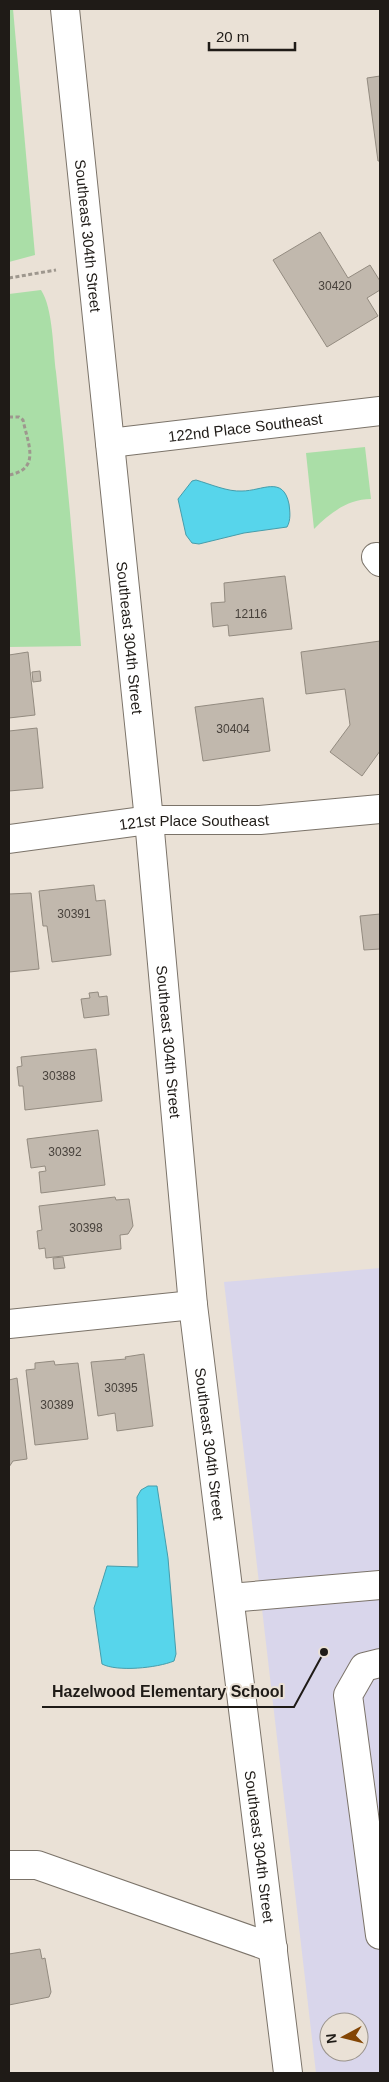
<svg xmlns="http://www.w3.org/2000/svg" width="389" height="2082" font-family="Helvetica,sans-serif">
	<style>
		.education { fill: #d9d6eb; fill-rule: evenodd }
		.green { fill: #aadea7 }
		.water { fill: #57d5eb; stroke: #469dab }
		.building { fill: #c1b8ad; stroke: #938b80 }
		.lines { fill: none; stroke-linecap: round; stroke-linejoin: round }
		.minor-casing { stroke: #7b7369; stroke-width: 30 }
		.path { stroke: #9e978e; stroke-width: 3; stroke-dasharray: 4 2.5; stroke-linecap: butt }
		.minor { stroke: #fff; stroke-width: 28 }
		.labels { text-anchor: middle; dominant-baseline: central; stroke-width: 4; stroke-linejoin: round; paint-order: stroke }
		.number-label { font-size: 12px; fill: #48423c }
		.street-label { font-size: 15px; fill: #1f1b17; stroke: #eae1d6 }
		.leader { fill: none; stroke: #1f1b17; stroke-width: 2 }
		.callout-dot { fill: #1f1b17; stroke: #eae1d6; stroke-width: 2 }
		.callout-label { font-size: 16px; text-anchor: middle; font-weight: bold; fill: #1f1b17; stroke: #eae1d6; stroke-width: 4; stroke-linejoin: round; paint-order: stroke }
	</style>
	<rect width="100%" height="100%" fill="#eae1d6"/>
	<!-- education -->
	<path class="education" d="M380,1268v805h-64l-92,-791zM329,2022h30v30h-30z"/>
	<!-- green -->
	<g class="green">
		<polygon points="9,9 13,9 35,255 9,262"/>
		<path d="M41,290c12,18 12,60 15,82 10,91 18,182 25,274l-72,1v-353z"/>
		<path d="M365,447l6,52c-23,0 -41,14 -57,30l-8,-76z"/>
	</g>
	<!-- water -->
	<g class="water">
		<path d="M196,480c14,4 32,12 46,11 20,0 41,-16 47,13 1,8 2,16 -2,23l-43,6 -45,11 -7,-1 -6,-8 -8,-36 14,-18z"/>
		<path d="M148,1486h9l11,72 8,96 -2,7c-17,7 -57,11 -72,3l-8,-56 13,-42 31,1 -1,-70 4,-7z"/>
	</g>
	<!-- building -->
	<g class="building">
		<polygon points="380,76 380,161 378,161 367,78"/>
		<polygon points="320,232 348,278 370,265 380,281 380,290 367,298 378,316 327,347 273,260"/>
		<polygon points="285,576 292,629 229,636 228,625 213,627 211,603 225,602 224,583"/>
		<polygon points="380,641 380,751 362,776 330,752 350,725 345,689 306,694 301,652"/>
		<polygon points="28,652 35,715 9,718 9,655"/>
		<polygon points="40,671 41,681 33,682 32,672"/>
		<polygon points="263,698 270,751 203,761 195,707"/>
		<polygon points="37,728 43,788 9,791 9,731"/>
		<polygon points="94,885 96,901 105,900 111,955 52,962 47,926 43,926 39,891"/>
		<polygon points="31,893 39,969 9,972 9,894"/>
		<polygon points="380,914 380,949 364,950 360,916"/>
		<polygon points="98,992 99,997 107,996 109,1015 84,1018 81,999 90,998 89,993"/>
		<polygon points="96,1049 102,1101 25,1110 23,1086 19,1086 17,1067 22,1066 21,1057"/>
		<polygon points="98,1130 105,1185 41,1193 39,1172 46,1171 45,1166 31,1168 27,1139"/>
		<polygon points="115,1197 116,1200 129,1199 133,1226 128,1234 120,1235 121,1249 46,1258 45,1248 39,1249 37,1231 42,1230 39,1206"/>
		<polygon points="63,1257 65,1268 54,1269 53,1258"/>
		<polygon points="144,1354 153,1426 117,1431 115,1413 98,1416 91,1362 126,1359 125,1357"/>
		<polygon points="54,1361 55,1365 78,1363 88,1439 35,1445 26,1370 35,1369 35,1363"/>
		<polygon points="17,1378 27,1459 13,1461 9,1467 9,1380"/>
		<polygon points="40,1949 42,1959 45,1958 51,1992 49,1997 9,2005 9,1954"/>
	</g>
	<g class="lines">
		<!-- minor casing -->
		<g class="minor-casing">
			<g id="minor">
				<path id="s1" d="M65,9l84,811 44,485 95,768"/>
				<path id="s2" d="M110,443l270,-32"/>
				<polyline points="376,557 380,562"/>
				<path id="s3" d="M9,839l140,-19h111l120,-11"/>
				<polyline points="9,1324 193,1305"/>
				<polyline points="230,1598 380,1585"/>
				<polyline points="380,1663 364,1667 348,1695 380,1935"/>
				<polyline points="9,1865 37,1865 273,1948"/>
			</g>
		</g>
		<!-- path -->
		<g class="path">
			<polyline points="9,278 56,270"/>
			<path d="M9,417h10l4,3c5,24 18,49 -14,55"/>
		</g>
		<!-- minor -->
		<use href="#minor" class="minor"/>
	</g>
	<g class="labels">
		<!-- number labels -->
		<g class="number-label">
			<text x="335" y="286">30420</text>
			<text x="251" y="614">12116</text>
			<text x="233" y="729">30404</text>
			<text x="74" y="914">30391</text>
			<text x="59" y="1076">30388</text>
			<text x="65" y="1152">30392</text>
			<text x="86" y="1228">30398</text>
			<text x="121" y="1388">30395</text>
			<text x="57" y="1405">30389</text>
		</g>
		<!-- street labels -->
		<g class="street-label">
			<text stroke="none"><textPath href="#s1" startOffset="228">Southeast 304th Street</textPath></text>
			<text stroke="none"><textPath href="#s2" startOffset="136">122nd Place Southeast</textPath></text>
			<text stroke="none"><textPath href="#s1" startOffset="632">Southeast 304th Street</textPath></text>
			<text stroke="none"><textPath href="#s3" startOffset="186">121st Place Southeast</textPath></text>
			<text stroke="none"><textPath href="#s1" startOffset="1038">Southeast 304th Street</textPath></text>
			<text stroke="none"><textPath href="#s1" startOffset="1442">Southeast 304th Street</textPath></text>
			<text stroke="none"><textPath href="#s1" startOffset="1848">Southeast 304th Street</textPath></text>
		</g>
	</g>
	<!-- callouts -->
	<path class="leader" d="M324 1652L294 1707H42"/>
	<circle class="callout-dot" cx="324" cy="1652" r="5"/>
	<g class="callout-label">
		<text x="168" y="1697">Hazelwood Elementary School</text>
	</g>
	<!-- border -->
	<rect width="389" height="2082" fill="none" stroke="#1f1b17" stroke-width="20"/>
	<!-- north arrow -->
	<g transform="translate(344 2037) rotate(263)"><circle r="24" fill="#eae1d6" stroke="#99928a"/>
	<path d="M0-4L9 19L0 12L-9 19Z" fill="#834504"/>
	<text y="-8" font-size="14" font-weight="bold" text-anchor="middle" fill="#1f1b17">N</text>
	</g>
	<!-- scale -->
	<path d="M209 42v8h86v-8" fill="none" stroke="#1f1b17" stroke-width="2.5"/>
	<text x="216" y="42" font-size="15" fill="#1f1b17" stroke="#eae1d6" stroke-width="4" paint-order="stroke">20 m</text>
</svg>
